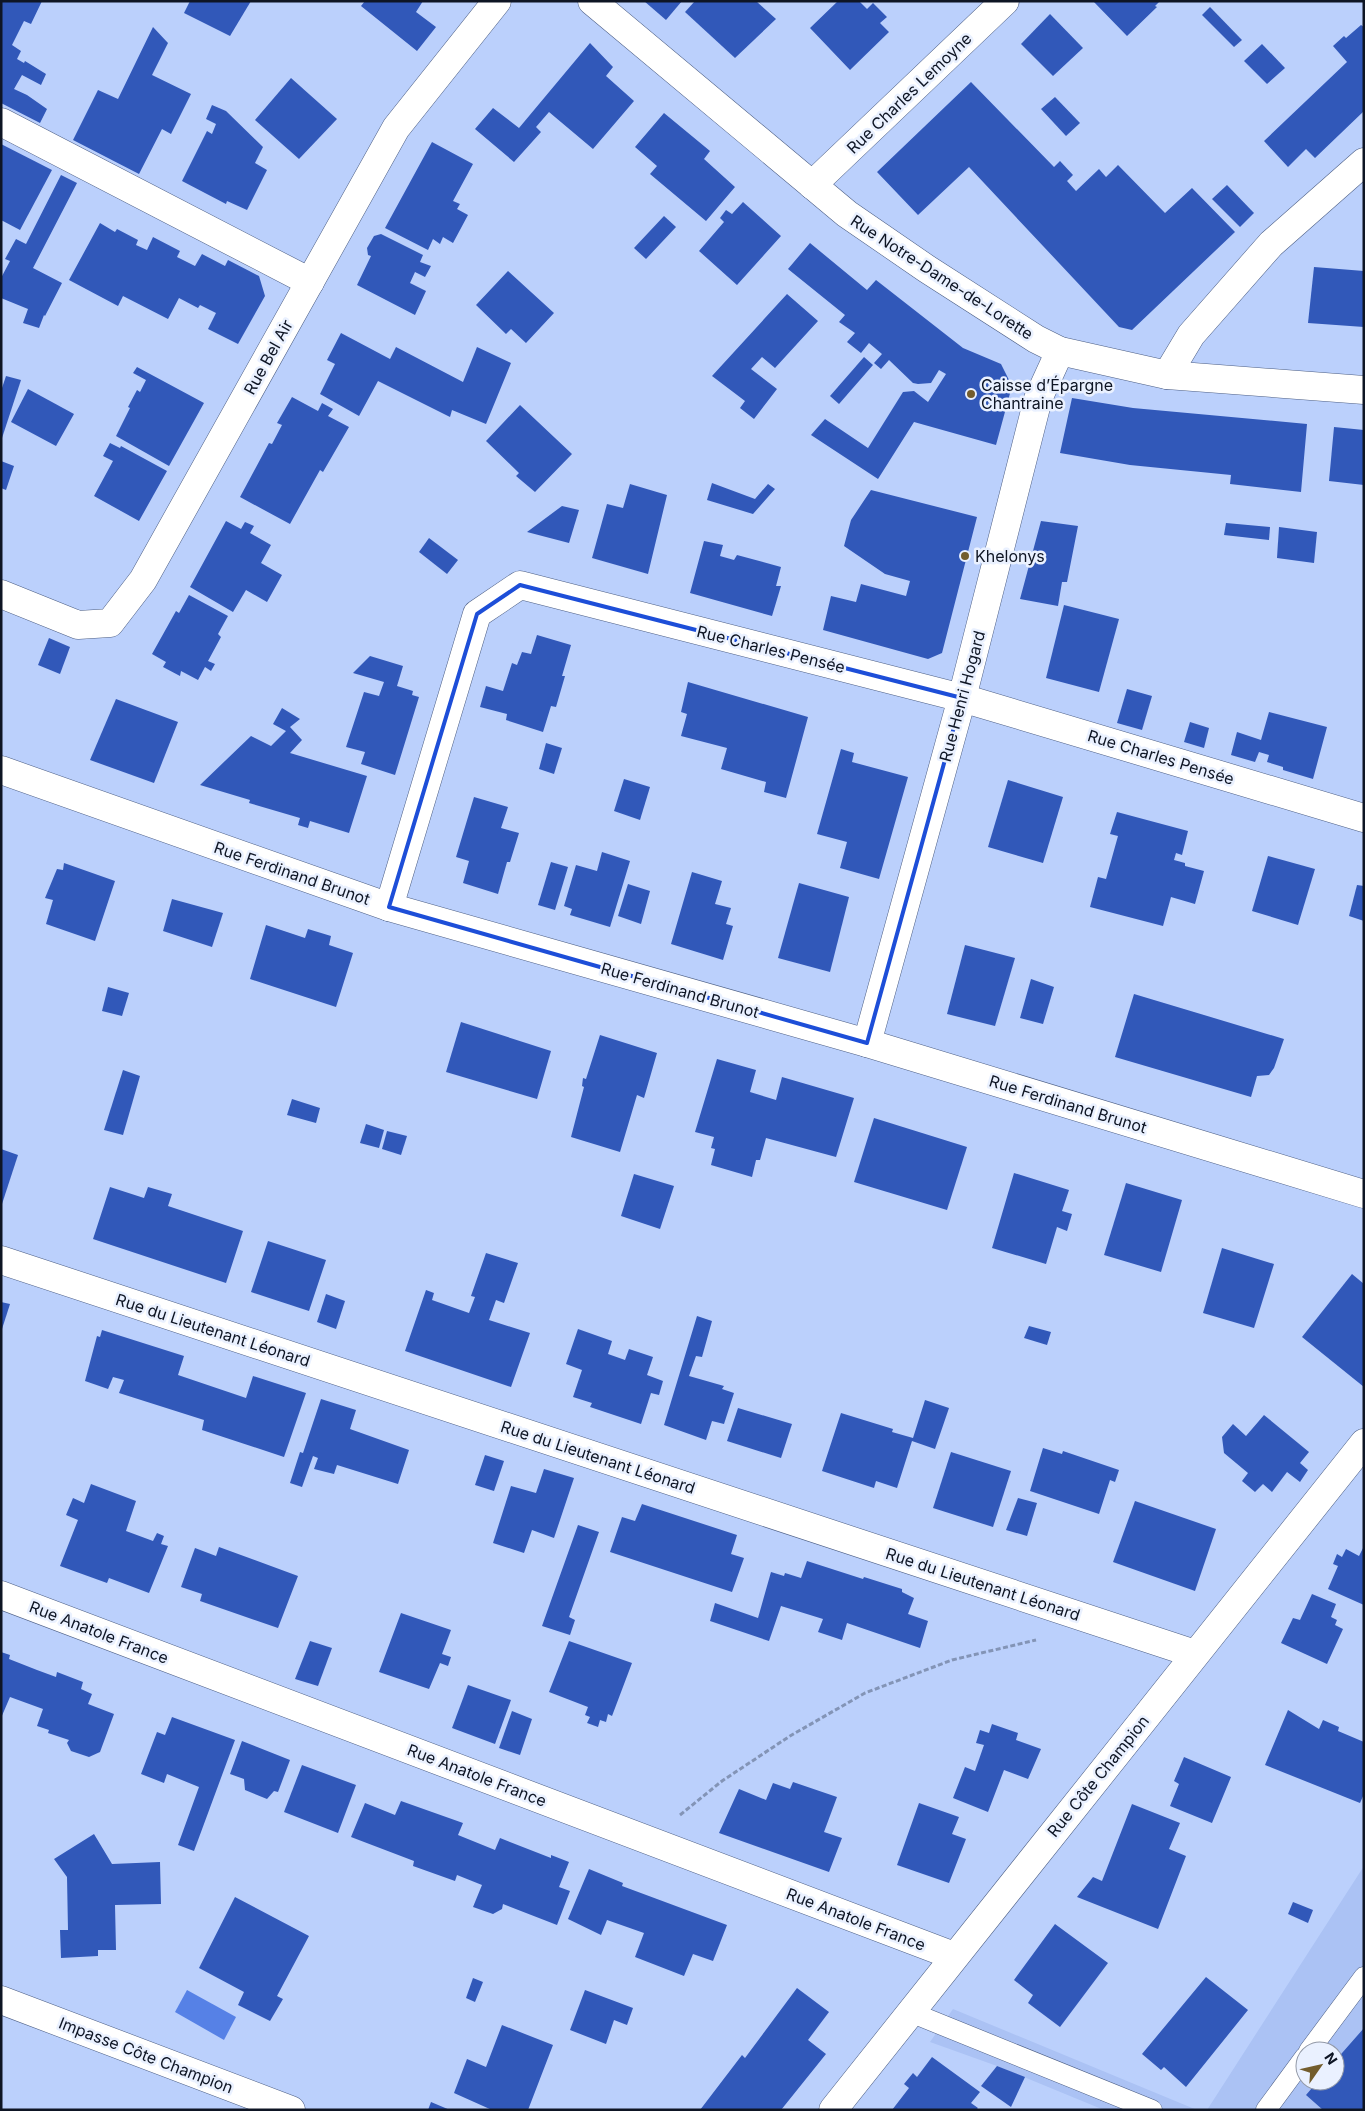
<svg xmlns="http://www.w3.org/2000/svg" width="1365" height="2111" font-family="Inter,sans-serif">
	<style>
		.built { fill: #abc2f4; fill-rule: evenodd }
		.water { fill: #5681e6 }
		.building { fill: #3158b9 }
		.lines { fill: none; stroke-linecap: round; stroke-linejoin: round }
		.service-casing { stroke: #4d5f85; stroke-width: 21 }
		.minor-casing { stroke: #4d5f85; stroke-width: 29 }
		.secondary-casing { stroke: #4d5f85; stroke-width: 29 }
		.path { stroke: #8394b6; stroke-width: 3; stroke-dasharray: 5 2.5; stroke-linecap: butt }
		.service { stroke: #fff; stroke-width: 20 }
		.minor { stroke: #fff; stroke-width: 28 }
		.secondary { stroke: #fff; stroke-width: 28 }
		.marked { fill: none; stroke: #1d4ed8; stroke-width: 4; stroke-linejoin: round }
		.poi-dot { fill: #735d2d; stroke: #eaf1ff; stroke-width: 2 }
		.labels { text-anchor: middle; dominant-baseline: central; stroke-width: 5; stroke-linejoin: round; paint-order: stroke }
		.street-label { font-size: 16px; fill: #0e1524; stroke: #eaf1ff }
		.poi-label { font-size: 16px; fill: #0e1524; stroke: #eaf1ff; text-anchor: start }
	</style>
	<rect width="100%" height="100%" fill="#bbd0fc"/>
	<!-- built -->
	<g class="built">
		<path d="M1364,1866v244h-157zM1305,2051h30v30h-30z"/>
		<polygon points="953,2009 1197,2110 1104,2110 997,2066 930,2042"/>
	</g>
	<!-- water -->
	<polygon class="water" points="187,1990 236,2017 224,2040 175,2012"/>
	<!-- building -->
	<g class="building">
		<polygon points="1,1 42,1 31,24 24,21 12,45 21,51 17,59 24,63 25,61 46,74 41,85 22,75 14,89 27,95 47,109 40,123 1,103"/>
		<polygon points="190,1 251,1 230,36 184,13"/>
		<polygon points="365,1 423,1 416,12 436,27 417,51 361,6"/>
		<polygon points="644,1 682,1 666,20"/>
		<polygon points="695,1 756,1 776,19 735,58 685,12"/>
		<polygon points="838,1 859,1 867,9 873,3 887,17 880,23 889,32 850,70 810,28"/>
		<polygon points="1093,1 1160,1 1155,6 1157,7 1127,36"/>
		<polygon points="1210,7 1242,40 1234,47 1202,15"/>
		<polygon points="1050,14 1083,48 1053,76 1021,44"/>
		<polygon points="1361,25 1364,27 1364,111 1315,158 1306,149 1288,167 1264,141 1347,62 1333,46 1344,36 1346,38"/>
		<polygon points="153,27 168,43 152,75 191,94 171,134 162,129 139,174 73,140 98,90 118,99"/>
		<polygon points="590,43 613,67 606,76 634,101 593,149 549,112 536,127 541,132 514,162 475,129 493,108 519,128"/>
		<polygon points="1262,44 1285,68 1267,84 1244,61"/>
		<polygon points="291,78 337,119 299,159 255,120"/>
		<polygon points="971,82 1054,167 1060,161 1073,175 1067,181 1076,191 1099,169 1106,177 1118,165 1165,213 1192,188 1235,232 1132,330 1119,327 969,167 918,215 877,172"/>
		<polygon points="1055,97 1080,123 1066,136 1041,109"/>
		<polygon points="212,105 226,111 263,147 255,163 267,170 247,210 227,201 226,204 182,181 207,131 212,134 216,124 206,119"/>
		<polygon points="664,113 710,151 704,159 735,187 706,221 650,174 657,166 635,147"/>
		<polygon points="432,142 473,164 453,201 460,204 457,209 468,215 453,243 443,237 440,244 433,239 428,250 385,228"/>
		<polygon points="1,144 52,170 20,230 1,220"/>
		<polygon points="61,175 77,183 33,268 62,283 45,316 44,315 39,328 23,323 28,309 1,298 1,278 10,261 5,259 16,239 26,244"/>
		<polygon points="1227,185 1254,213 1240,227 1212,199"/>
		<polygon points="743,202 781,236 737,285 699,251 724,222 720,218 726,210 732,214"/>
		<polygon points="664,216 676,227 646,259 634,248"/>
		<polygon points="100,223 115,232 117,229 138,240 136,245 147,250 153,237 180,251 177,257 195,266 202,254 225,266 228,260 259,276 265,296 238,344 208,329 216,313 200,305 198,308 179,298 168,319 123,296 118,306 69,280"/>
		<polygon points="381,234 423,255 420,262 431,266 425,277 415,272 410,283 426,291 415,315 357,285 371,256 368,255 367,248 374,236"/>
		<polygon points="810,243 867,290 876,280 963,348 1001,364 1012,386 996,445 914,422 878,479 811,435 825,419 868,448 903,392 914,391 928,402 946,374 939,370 931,383 918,384 913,383 889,360 881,369 874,363 882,354 869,343 861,353 847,342 855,333 839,322 845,315 788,269"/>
		<polygon points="1314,267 1364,271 1364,327 1308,323"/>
		<polygon points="508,271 554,313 526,343 511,329 506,334 476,305"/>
		<polygon points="787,294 818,321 775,368 762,357 751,369 777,389 754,419 740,408 745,401 712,376"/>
		<polygon points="341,333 390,359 396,347 463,382 477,347 511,363 486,424 452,410 450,417 378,381 359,416 320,394 335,364 327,360"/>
		<polygon points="864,357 873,365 839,404 830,396"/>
		<polygon points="137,367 204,403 169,466 116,436 130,408 128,407 137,390 140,392 146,380 133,373"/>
		<polygon points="6,376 21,380 2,438 1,391"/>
		<polygon points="28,389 74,414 56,446 11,422"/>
		<polygon points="292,397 318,411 322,403 333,409 328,416 349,427 323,472 320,470 290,524 240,497 269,443 272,444 282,425 277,423"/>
		<polygon points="1072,398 1133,408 1307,424 1301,492 1230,484 1231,475 1130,465 1060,453"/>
		<polygon points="520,405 572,454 535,492 516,476 519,473 486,441"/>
		<polygon points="1334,427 1364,430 1364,485 1329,481"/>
		<polygon points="110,443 120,448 121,446 167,471 139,521 94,496 113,461 103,456"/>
		<polygon points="1,461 14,466 6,490 1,488"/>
		<polygon points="712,483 755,499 768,484 775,489 753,514 707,500"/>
		<polygon points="630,484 667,495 648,574 592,558 607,504 623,508"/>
		<polygon points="871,490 977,517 942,653 928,659 823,630 831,596 856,602 861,584 906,596 910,581 885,574 844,546 851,520"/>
		<polygon points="562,506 579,510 569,543 527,532"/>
		<polygon points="226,521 241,529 245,522 254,526 250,533 271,545 261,563 282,575 267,602 246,590 233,612 190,587"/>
		<polygon points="1041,521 1078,526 1067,582 1062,582 1058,606 1020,599"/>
		<polygon points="1226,523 1270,527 1269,540 1224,535"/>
		<polygon points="1279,527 1317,532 1314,563 1277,558"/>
		<polygon points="429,538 458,560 447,574 419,552"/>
		<polygon points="704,541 723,545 720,556 734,560 737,555 781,567 776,586 781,586 772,616 690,593"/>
		<polygon points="189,595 228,616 218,634 221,637 208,661 215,664 211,671 205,667 198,680 181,671 180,676 163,667 166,662 152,654 176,611 179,613"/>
		<polygon points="1064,605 1119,619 1099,692 1046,678"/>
		<polygon points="537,635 571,645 562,676 565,676 556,707 551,706 543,732 506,720 507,714 480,707 486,686 503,691 512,663 517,665 522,652 531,654"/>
		<polygon points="49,638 70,647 60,674 38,665"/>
		<polygon points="370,656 403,666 397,686 413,691 412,695 419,697 395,775 361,764 365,752 346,747 364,692 379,696 384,682 353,673"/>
		<polygon points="688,682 808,717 786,798 764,792 766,782 721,769 727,748 681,736 687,714 681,712"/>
		<polygon points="1127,689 1152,696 1142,730 1117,723"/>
		<polygon points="116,699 178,722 154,783 90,760"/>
		<polygon points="282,708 300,719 290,727 302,740 290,753 367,776 349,833 310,821 308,828 298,825 300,818 249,803 250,800 200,785 251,736 271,746 286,731 273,724"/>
		<polygon points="1269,712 1327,727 1313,779 1283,770 1283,767 1267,762 1269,755 1259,752 1255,762 1231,755 1237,732 1261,740"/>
		<polygon points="1190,722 1209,728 1204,748 1184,742"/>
		<polygon points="546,743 562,748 554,774 539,769"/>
		<polygon points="841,749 854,753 852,762 908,777 879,879 840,868 847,842 817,834"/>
		<polygon points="624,779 650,787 640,820 614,811"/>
		<polygon points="1008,780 1063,797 1043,863 988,847"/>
		<polygon points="474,797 508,807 501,828 519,833 510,862 507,862 498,894 463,883 469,861 456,857"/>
		<polygon points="1117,812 1188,831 1182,855 1176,853 1174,860 1185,863 1185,866 1204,871 1195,904 1171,897 1163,926 1090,907 1098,877 1106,879 1118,836 1110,834"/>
		<polygon points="602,852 630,861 610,927 570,915 572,909 564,906 576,865 597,871"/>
		<polygon points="1268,856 1315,869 1298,925 1252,911"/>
		<polygon points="551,862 568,867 555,910 538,905"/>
		<polygon points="64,863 115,881 95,941 46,924 53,900 45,898 57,869 63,870"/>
		<polygon points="692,872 722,881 715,904 731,908 726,924 733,926 723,960 671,944"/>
		<polygon points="799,883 849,897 830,972 778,958"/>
		<polygon points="628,884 650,891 641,924 618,916"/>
		<polygon points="1357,885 1364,886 1364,921 1349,916"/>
		<polygon points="172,899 223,913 212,947 163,931"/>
		<polygon points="266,925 305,938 308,929 331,936 329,945 353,953 336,1007 250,979"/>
		<polygon points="965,945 1015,958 995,1026 947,1014"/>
		<polygon points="1031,979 1054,987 1043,1024 1020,1018"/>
		<polygon points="108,987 129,993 122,1016 102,1011"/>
		<polygon points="1134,994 1284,1039 1274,1068 1269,1075 1257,1076 1251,1097 1115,1057"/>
		<polygon points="461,1022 551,1051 537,1099 446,1072"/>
		<polygon points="600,1035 657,1053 644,1098 637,1095 620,1152 571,1137 584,1087 582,1086 583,1078 586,1079"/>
		<polygon points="717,1059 756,1070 750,1092 776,1100 782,1077 854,1098 836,1157 766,1138 760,1160 756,1160 752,1177 711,1165 715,1149 711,1148 714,1137 695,1132"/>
		<polygon points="123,1070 140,1076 123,1135 104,1130"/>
		<polygon points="292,1099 320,1108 316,1123 287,1115"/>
		<polygon points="874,1118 967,1147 947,1210 854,1182"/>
		<polygon points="366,1124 384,1130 379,1148 360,1143"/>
		<polygon points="387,1131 407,1136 401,1155 382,1149"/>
		<polygon points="1,1149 18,1155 2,1204 1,1204"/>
		<polygon points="1014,1173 1069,1190 1062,1211 1072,1214 1067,1231 1057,1227 1046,1264 992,1248"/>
		<polygon points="634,1174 674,1186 660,1229 621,1216"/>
		<polygon points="1126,1183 1182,1200 1161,1272 1104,1255"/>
		<polygon points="110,1187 144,1198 148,1187 172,1194 168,1206 243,1231 226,1283 93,1239"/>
		<polygon points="268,1241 326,1260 309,1311 251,1292"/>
		<polygon points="1222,1248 1274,1264 1254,1328 1203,1313"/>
		<polygon points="486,1253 518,1263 504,1303 496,1300 489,1320 530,1333 511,1387 405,1351 426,1290 434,1293 432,1300 469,1313 475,1297 471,1296"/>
		<polygon points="1352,1274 1364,1284 1364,1387 1302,1337"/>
		<polygon points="326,1294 345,1301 336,1329 317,1322"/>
		<polygon points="1,1302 10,1304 2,1329 1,1329"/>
		<polygon points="697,1316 712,1321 702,1357 696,1356 689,1376 724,1386 722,1389 734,1393 724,1424 712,1421 706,1440 664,1425"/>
		<polygon points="1029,1326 1051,1332 1047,1345 1024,1338"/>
		<polygon points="578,1329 612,1341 608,1354 625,1360 629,1349 653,1357 647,1375 663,1381 659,1395 651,1393 641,1424 590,1407 592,1403 573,1397 582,1370 566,1364"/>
		<polygon points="102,1330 184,1356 178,1375 246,1398 253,1376 306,1393 284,1457 202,1430 204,1420 119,1393 124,1380 113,1377 108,1389 85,1381 97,1336 100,1337"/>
		<polygon points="321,1399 356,1410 350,1429 409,1450 398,1484 337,1465 334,1474 314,1469 318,1458 313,1456 302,1487 290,1483 300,1452 303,1453"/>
		<polygon points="925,1400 949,1408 935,1449 912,1441 897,1488 876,1481 874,1488 822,1471 841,1413 893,1429 892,1432 913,1438"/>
		<polygon points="738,1408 792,1424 781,1458 727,1441"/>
		<polygon points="1264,1415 1309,1452 1300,1463 1308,1470 1300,1482 1287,1472 1272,1492 1263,1484 1255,1492 1242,1481 1248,1473 1224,1453 1222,1437 1233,1424 1246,1436"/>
		<polygon points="1043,1448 1062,1454 1063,1451 1119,1470 1115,1482 1110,1480 1099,1514 1030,1491"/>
		<polygon points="951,1452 1011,1471 993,1527 933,1508"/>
		<polygon points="485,1455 504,1461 494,1491 475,1485"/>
		<polygon points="544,1469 574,1478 554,1538 532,1530 524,1553 493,1543 511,1486 536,1493"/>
		<polygon points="91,1484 136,1501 126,1531 153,1541 157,1533 164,1536 161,1544 168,1546 149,1593 109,1578 107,1583 60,1566 78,1520 66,1515 73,1498 84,1503"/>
		<polygon points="1018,1498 1037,1503 1027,1536 1006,1530"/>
		<polygon points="1135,1501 1216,1529 1195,1591 1113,1562"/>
		<polygon points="642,1504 737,1535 731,1554 744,1558 732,1592 610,1552 622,1517 635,1521"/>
		<polygon points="578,1525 599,1532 569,1617 575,1620 570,1635 542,1626"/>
		<polygon points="1364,1546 1364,1605 1328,1589 1338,1566 1333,1564 1337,1554 1342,1557 1346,1549 1359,1556"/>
		<polygon points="219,1547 298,1576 278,1628 200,1601 202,1594 181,1587 195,1548 216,1556"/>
		<polygon points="807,1561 863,1579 864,1577 902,1589 902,1592 914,1598 908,1614 928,1621 920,1648 847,1623 842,1640 818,1632 823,1619 781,1606 769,1641 710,1621 715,1603 758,1618 771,1572 784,1576 785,1573 801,1578"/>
		<polygon points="1312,1594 1336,1604 1331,1617 1337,1620 1335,1625 1343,1629 1327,1664 1281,1643 1293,1618 1300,1620"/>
		<polygon points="401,1613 451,1630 442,1654 451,1657 448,1666 440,1663 429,1689 379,1672"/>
		<polygon points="310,1641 332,1648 318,1686 295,1679"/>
		<polygon points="569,1641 632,1663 612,1716 608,1714 606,1722 600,1720 598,1727 587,1723 590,1717 585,1715 588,1707 549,1692"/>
		<polygon points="1,1652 10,1655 9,1659 37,1670 56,1677 57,1672 83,1682 81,1689 92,1694 88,1704 114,1714 100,1752 89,1757 71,1751 67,1743 69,1740 48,1733 49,1730 37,1726 43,1709 10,1697 1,1718"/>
		<polygon points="468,1685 511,1700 495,1744 452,1728"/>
		<polygon points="1288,1710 1319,1729 1323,1720 1339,1727 1338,1731 1364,1742 1364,1794 1360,1803 1265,1765"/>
		<polygon points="512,1711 532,1719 520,1755 499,1748"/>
		<polygon points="172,1717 235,1740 194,1851 178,1845 199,1787 167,1774 164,1783 141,1774 157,1732 165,1735"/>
		<polygon points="992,1724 1018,1733 1016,1740 1041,1749 1028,1779 1004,1770 988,1812 953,1798 965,1767 975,1771 984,1745 976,1743 980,1730 989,1733"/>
		<polygon points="242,1741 290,1760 278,1792 274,1791 267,1799 245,1790 244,1779 230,1774"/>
		<polygon points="1184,1757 1231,1777 1212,1823 1170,1806 1179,1784 1174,1781"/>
		<polygon points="302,1765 356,1785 338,1833 284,1812"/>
		<polygon points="793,1782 837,1797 824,1832 842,1838 829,1872 719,1833 739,1789 766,1800 773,1783 790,1789"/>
		<polygon points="401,1801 463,1823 458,1835 495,1850 500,1838 551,1858 551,1855 569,1862 559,1887 570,1891 557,1925 503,1904 502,1909 493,1914 473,1907 482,1885 457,1875 455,1881 413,1866 414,1861 351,1837 365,1803 395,1815"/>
		<polygon points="919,1803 959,1817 952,1834 966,1839 949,1883 897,1865"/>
		<polygon points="1132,1804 1180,1823 1169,1849 1186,1856 1158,1929 1077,1897 1093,1877 1102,1881"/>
		<polygon points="94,1834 112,1864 160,1862 161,1904 115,1905 116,1950 98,1950 98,1956 61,1958 60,1930 68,1930 67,1877 54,1859"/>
		<polygon points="589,1869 623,1883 622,1886 727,1925 713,1961 693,1954 684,1976 635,1957 644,1933 607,1920 601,1935 568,1919"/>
		<polygon points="235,1897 309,1936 277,1996 283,1999 270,2021 238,2005 244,1992 199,1968"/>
		<polygon points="1293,1902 1313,1910 1308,1923 1288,1914"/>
		<polygon points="1055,1924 1108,1963 1060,2027 1028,2003 1033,1995 1014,1980"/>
		<polygon points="1206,1977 1248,2010 1186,2087 1164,2067 1161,2070 1142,2054"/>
		<polygon points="473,1978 483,1982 475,2002 466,1998"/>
		<polygon points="797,1988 829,2012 808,2040 826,2054 781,2110 700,2110 742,2055 745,2058"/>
		<polygon points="585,1990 633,2008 627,2025 614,2020 606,2044 570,2030"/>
		<polygon points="502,2025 553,2045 528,2110 492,2110 454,2093 467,2059 486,2067"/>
		<polygon points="1364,2028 1364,2110 1323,2110 1306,2095 1318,2081 1335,2081 1335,2061"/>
		<polygon points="932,2057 980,2092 971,2103 978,2108 976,2110 892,2110 909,2088 904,2084 913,2073 917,2077"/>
		<polygon points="997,2066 1025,2077 1011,2107 981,2086"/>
		<polygon points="431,2102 450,2110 428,2110"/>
	</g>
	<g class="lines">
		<!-- service casing -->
		<g class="service-casing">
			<g id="service">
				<polyline points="910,2012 1152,2110"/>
				<polyline points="1309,2051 1364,1977"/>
				<polyline points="1266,2110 1305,2057"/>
			</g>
		</g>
		<!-- minor casing -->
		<g class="minor-casing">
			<g id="minor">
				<polyline points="1,122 310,282"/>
				<polyline points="812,185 1005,1"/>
				<polyline points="1167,375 1191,335 1271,244 1364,162"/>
				<polyline points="1,594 78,625 110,623 143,580 396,128 497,1"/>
				<polyline points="1,770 389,907 867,1043 1364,1194"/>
				<polyline points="389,907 477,614 520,585 962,698 1364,818"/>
				<polyline points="867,1043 962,698 1038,399 1060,351"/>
				<polyline points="1,1260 1195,1654"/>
				<polyline points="1,1595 954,1956"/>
				<polyline points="1,2000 291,2110"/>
				<polyline points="833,2110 1364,1443"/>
			</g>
		</g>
		<!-- secondary casing -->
		<g class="secondary-casing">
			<polyline id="secondary" points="592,1 847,214 927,269 1036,339 1060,351 1167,375 1364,390"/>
		</g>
		<!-- path -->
		<polyline class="path" points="680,1815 722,1781 790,1736 865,1693 952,1660 1036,1640"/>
		<!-- service -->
		<use href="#service" class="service"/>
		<!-- minor -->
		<use href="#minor" class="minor"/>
		<!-- secondary -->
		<use href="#secondary" class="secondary"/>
	</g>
	<!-- marked area -->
	<path class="marked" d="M520,585l442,113 -95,345 -478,-136 88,-293z"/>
	<!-- markers -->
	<g class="poi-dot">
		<circle cx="971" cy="394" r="5"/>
		<circle cx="965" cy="556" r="5"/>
	</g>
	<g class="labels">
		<!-- street labels -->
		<g class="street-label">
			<text transform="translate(909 93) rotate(-44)">Rue Charles Lemoyne</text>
			<text transform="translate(942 277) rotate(33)">Rue Notre-Dame-de-Lorette</text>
			<text transform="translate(268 357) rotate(-61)">Rue Bel Air</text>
			<text transform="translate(771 649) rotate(14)">Rue Charles Pensée</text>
			<text transform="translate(962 696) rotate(-75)">Rue Henri Hogard</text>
			<text transform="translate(1161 757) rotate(17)">Rue Charles Pensée</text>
			<text transform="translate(292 873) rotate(19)">Rue Ferdinand Brunot</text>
			<text transform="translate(680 990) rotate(16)">Rue Ferdinand Brunot</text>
			<text transform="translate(1068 1104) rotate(17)">Rue Ferdinand Brunot</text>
			<text transform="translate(213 1330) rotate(18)">Rue du Lieutenant Léonard</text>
			<text transform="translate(598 1457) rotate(18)">Rue du Lieutenant Léonard</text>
			<text transform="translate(983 1584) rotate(18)">Rue du Lieutenant Léonard</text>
			<text transform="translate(99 1632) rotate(21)">Rue Anatole France</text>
			<text transform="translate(477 1775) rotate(21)">Rue Anatole France</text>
			<text transform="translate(1098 1776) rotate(-51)">Rue Côte Champion</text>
			<text transform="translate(856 1919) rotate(21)">Rue Anatole France</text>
			<text transform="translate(146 2055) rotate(21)">Impasse Côte Champion</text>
		</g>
		<!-- poi labels -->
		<g class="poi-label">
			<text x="981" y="385">Caisse d’Épargne<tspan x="981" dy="18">Chantraine</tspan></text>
			<text x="975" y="556">Khelonys</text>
		</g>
	</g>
	<!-- border -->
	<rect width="1365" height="2111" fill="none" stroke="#0e1524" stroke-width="5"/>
	<!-- north arrow -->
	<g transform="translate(1320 2066) rotate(56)"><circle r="24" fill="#eaf1ff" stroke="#9299a7"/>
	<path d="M0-4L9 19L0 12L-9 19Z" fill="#735d2d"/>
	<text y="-8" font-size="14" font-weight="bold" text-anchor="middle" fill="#0e1524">N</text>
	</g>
</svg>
